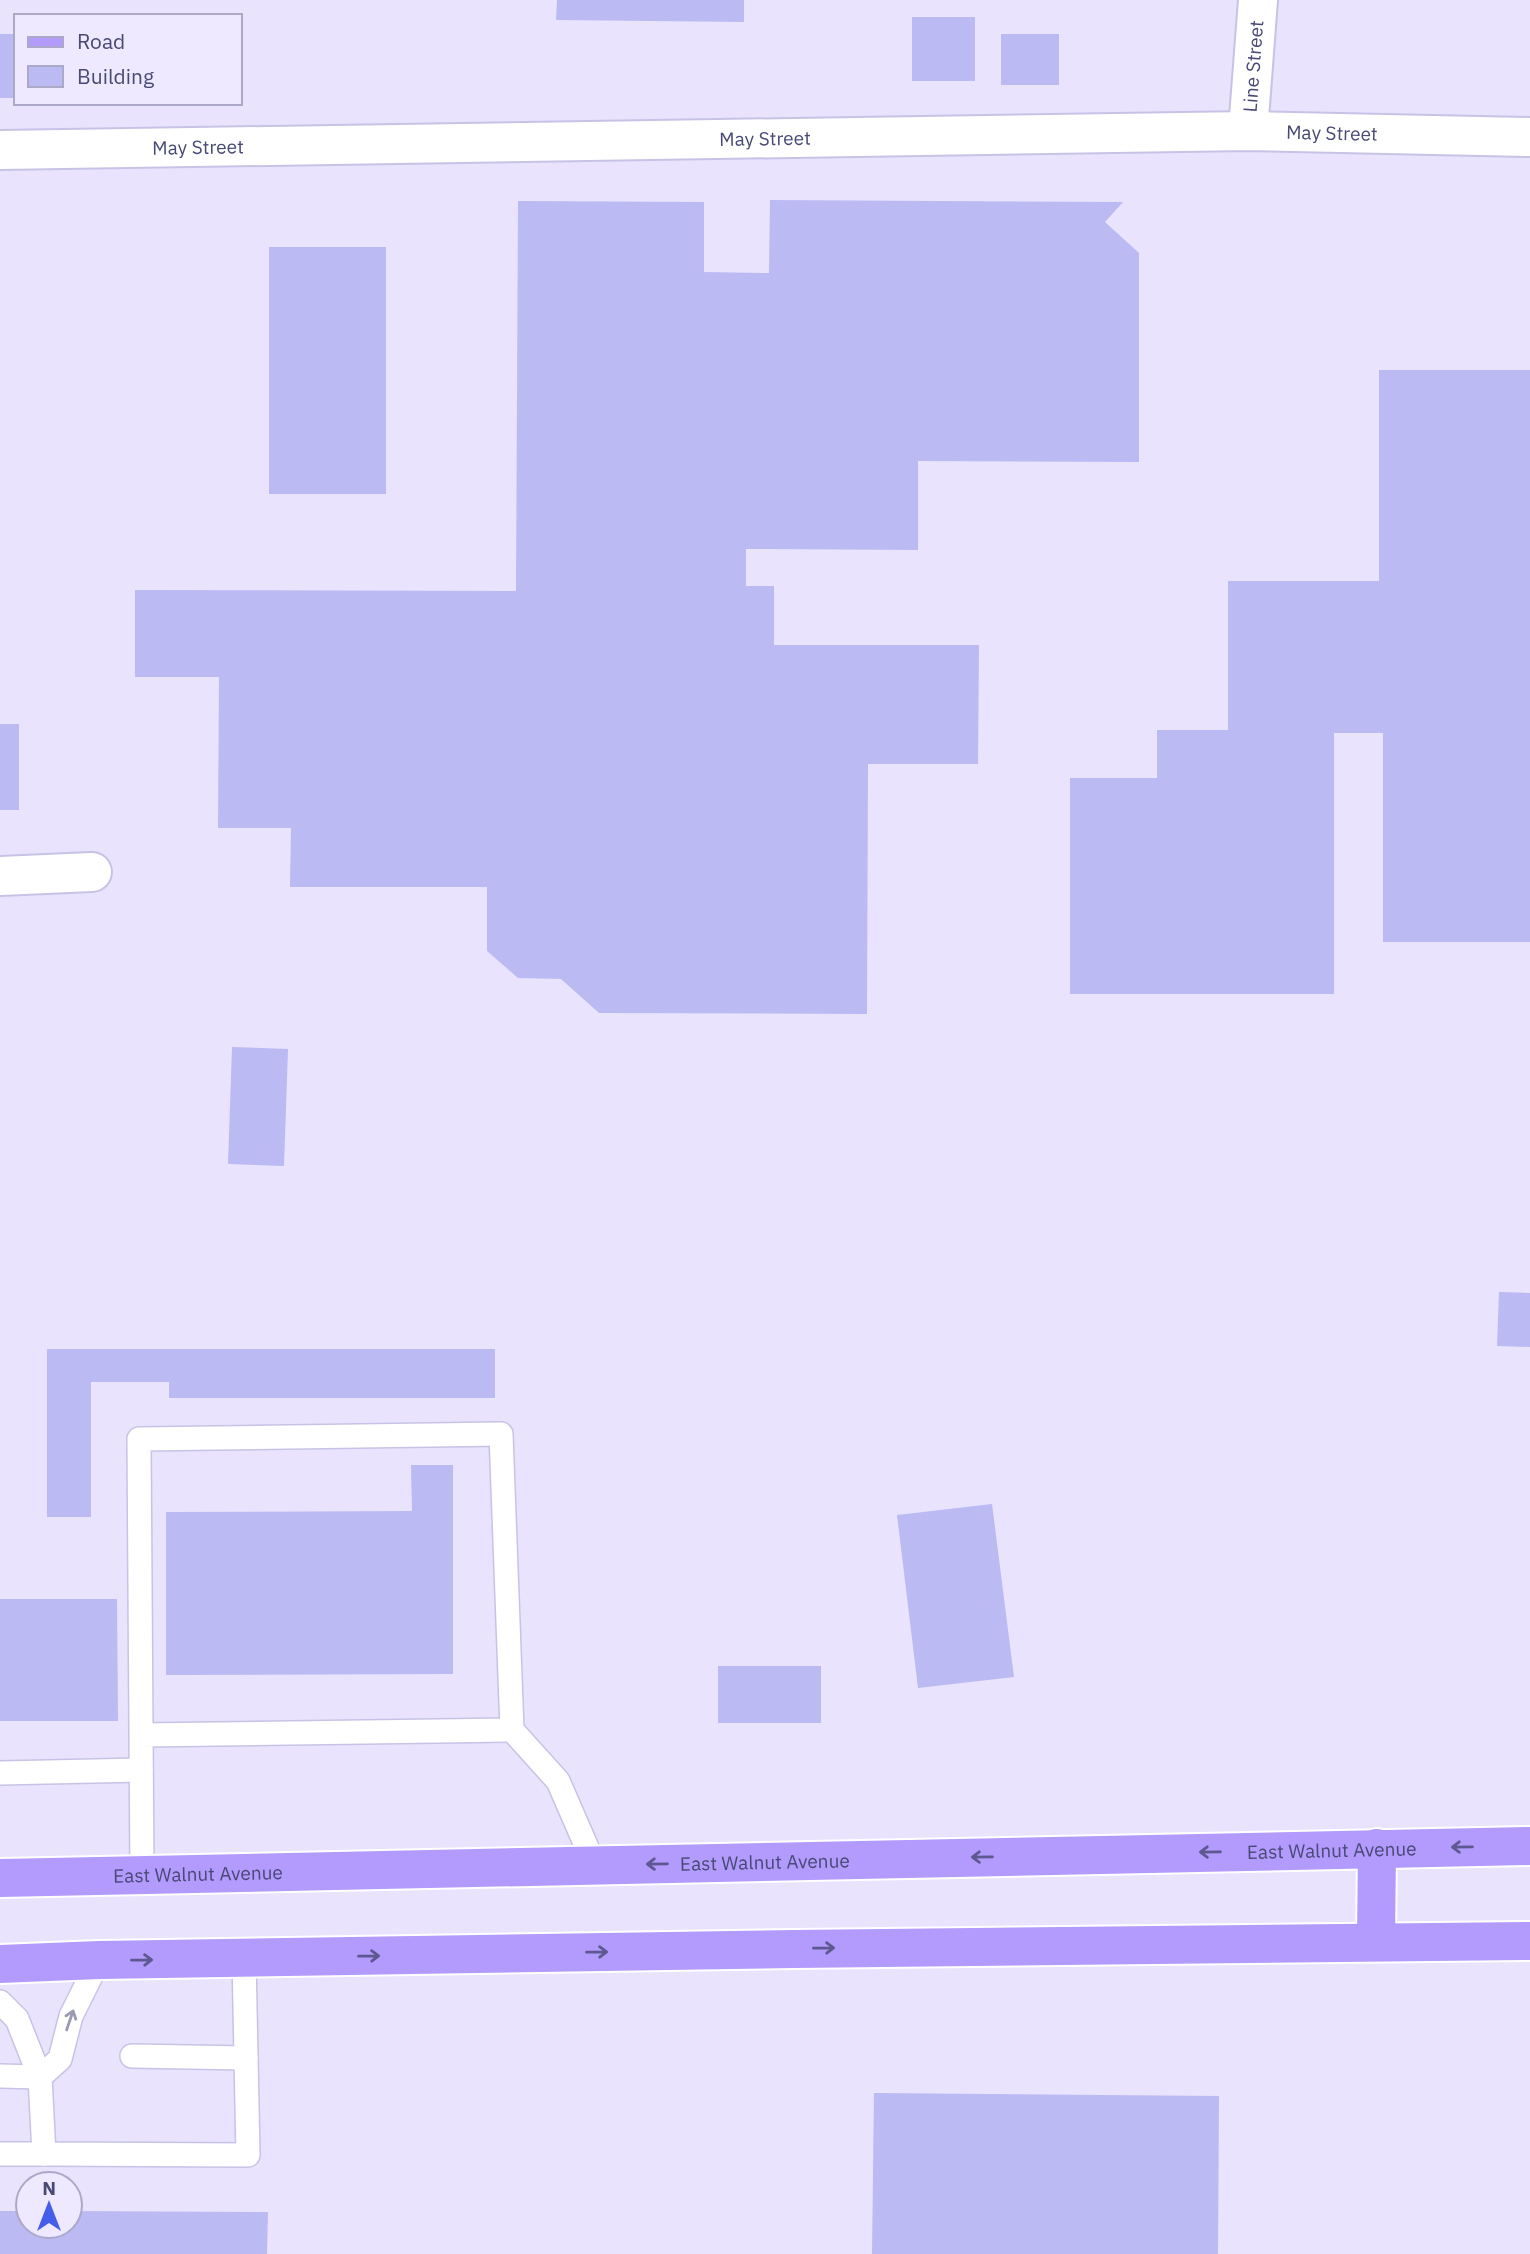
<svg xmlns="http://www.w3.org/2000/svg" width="1530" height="2254" font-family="'IBM Plex Sans',sans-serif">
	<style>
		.building { fill: #bbbaf3 }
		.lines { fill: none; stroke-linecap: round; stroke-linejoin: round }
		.service-casing { stroke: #c7c3e6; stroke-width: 26 }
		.minor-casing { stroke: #c7c3e6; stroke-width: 42 }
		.primary-casing { stroke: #fff; stroke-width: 42 }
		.service { stroke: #fff; stroke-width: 23 }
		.minor { stroke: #fff; stroke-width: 38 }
		.primary { stroke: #b39afd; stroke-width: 38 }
		.oneway { stroke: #5d5990 }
		.oneway2 { stroke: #9a9bb3 }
		.labels { text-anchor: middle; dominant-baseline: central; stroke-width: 7; stroke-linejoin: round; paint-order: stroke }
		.street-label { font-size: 19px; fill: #484975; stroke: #eee9ff }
	</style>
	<rect width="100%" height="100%" fill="#e9e3fd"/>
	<!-- building -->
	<g class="building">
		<polygon points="557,0 744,0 744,22 556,20"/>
		<rect x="912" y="17" width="63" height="64"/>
		<rect x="0" y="34" width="16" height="64"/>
		<rect x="1001" y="34" width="58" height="51"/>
		<polygon points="770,200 1123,202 1105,222 1139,253 1139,462 918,461 918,550 746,549 746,586 774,586 774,645 979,645 978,764 868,764 867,1014 599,1013 561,979 518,978 487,951 487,887 290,887 291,828 218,828 219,677 135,677 135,590 516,591 518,201 704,202 704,272 769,273"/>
		<rect x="269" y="247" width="117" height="247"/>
		<polygon points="1379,370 1530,370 1530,942 1383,942 1383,733 1334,733 1334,994 1070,994 1070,778 1157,778 1157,730 1228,730 1228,581 1379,581"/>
		<rect x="0" y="724" width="19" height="86"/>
		<polygon points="232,1047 288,1049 284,1166 228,1164"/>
		<polygon points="1499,1292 1530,1293 1530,1347 1497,1346"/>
		<polygon points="47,1349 495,1349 495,1398 169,1398 169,1382 91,1382 91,1517 47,1517"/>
		<polygon points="411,1465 453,1465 453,1674 166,1675 166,1512 412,1511"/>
		<polygon points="992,1504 1014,1677 918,1688 897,1515"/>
		<polygon points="0,1599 117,1599 118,1721 0,1721"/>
		<rect x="718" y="1666" width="103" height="57"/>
		<polygon points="874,2093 1219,2096 1218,2254 872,2254"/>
		<polygon points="0,2211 28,2211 28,2226 70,2226 70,2211 268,2212 267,2254 0,2254"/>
	</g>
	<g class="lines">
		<!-- service casing -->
		<g class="service-casing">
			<g id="service">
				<polyline points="512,1730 558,1781 595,1866"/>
				<polyline points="141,1735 512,1730 501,1434 139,1439 142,1875"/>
				<polyline points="0,1773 141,1770"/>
				<polyline points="0,2002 17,2019 40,2077 44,2154 248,2155 244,1958"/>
				<polyline points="132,2056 246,2058"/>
				<polyline points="0,2076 40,2077 60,2059 71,2016 99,1960"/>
				<polyline points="0,2154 44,2154"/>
			</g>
		</g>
		<!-- minor casing -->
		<g class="minor-casing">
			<g id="minor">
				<path id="s1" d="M1248,131l10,-131"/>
				<path id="s2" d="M0,150l1248,-19 282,6"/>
				<polyline points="0,876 92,872"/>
			</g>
		</g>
		<!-- primary casing -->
		<g class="primary-casing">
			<g id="primary">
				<path id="s3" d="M0,1878l1530,-32"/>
				<polyline points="1376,1942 1377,1848"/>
				<polyline points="0,1964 99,1960 794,1949 1530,1941"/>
			</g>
		</g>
		<!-- service -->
		<use href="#service" class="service"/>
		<!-- minor -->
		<use href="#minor" class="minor"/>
		<!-- primary -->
		<use href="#primary" class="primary"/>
	</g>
	<!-- one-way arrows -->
	<defs><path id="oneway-shaft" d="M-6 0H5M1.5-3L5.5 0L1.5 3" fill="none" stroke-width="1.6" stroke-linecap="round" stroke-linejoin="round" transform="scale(1.75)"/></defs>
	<g class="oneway">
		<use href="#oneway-shaft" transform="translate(1462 1847) rotate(179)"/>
		<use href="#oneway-shaft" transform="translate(1210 1852) rotate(179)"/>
		<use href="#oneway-shaft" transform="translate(982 1857) rotate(179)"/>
		<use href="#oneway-shaft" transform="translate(657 1864) rotate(179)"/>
		<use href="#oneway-shaft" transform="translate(824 1948) rotate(-1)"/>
		<use href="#oneway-shaft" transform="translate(597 1952) rotate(-1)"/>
		<use href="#oneway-shaft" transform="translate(369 1956) rotate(-1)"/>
		<use href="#oneway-shaft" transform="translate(142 1960) rotate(-1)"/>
	</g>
	<use class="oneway2" href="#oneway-shaft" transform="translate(70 2020) rotate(-71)"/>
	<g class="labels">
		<!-- street labels -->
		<g class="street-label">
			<text stroke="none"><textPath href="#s1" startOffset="65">Line Street</textPath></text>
			<text stroke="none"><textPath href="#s2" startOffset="1332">May Street</textPath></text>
			<text stroke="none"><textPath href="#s2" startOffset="765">May Street</textPath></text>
			<text stroke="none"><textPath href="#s2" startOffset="198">May Street</textPath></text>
			<text stroke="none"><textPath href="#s3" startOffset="1332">East Walnut Avenue</textPath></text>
			<text stroke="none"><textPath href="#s3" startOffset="765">East Walnut Avenue</textPath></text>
			<text stroke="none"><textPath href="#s3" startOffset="198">East Walnut Avenue</textPath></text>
		</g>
	</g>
	<!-- legend -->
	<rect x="14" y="14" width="228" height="91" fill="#eee9ff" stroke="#aca9c8" stroke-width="2"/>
	<rect x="28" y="37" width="35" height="10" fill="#b39afd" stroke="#aca9c8" stroke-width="2"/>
	<text x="77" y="49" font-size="21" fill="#484975">Road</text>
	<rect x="28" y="66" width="35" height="21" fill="#bbbaf3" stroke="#aca9c8" stroke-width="2"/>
	<text x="77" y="84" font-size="21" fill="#484975">Building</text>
	<!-- north arrow -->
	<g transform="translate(49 2205)"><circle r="33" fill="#eee9ff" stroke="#aca9c8" stroke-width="2"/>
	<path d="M0-5L12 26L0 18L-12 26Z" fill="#455ee9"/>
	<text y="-10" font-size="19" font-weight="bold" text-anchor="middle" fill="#484975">N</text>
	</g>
</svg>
